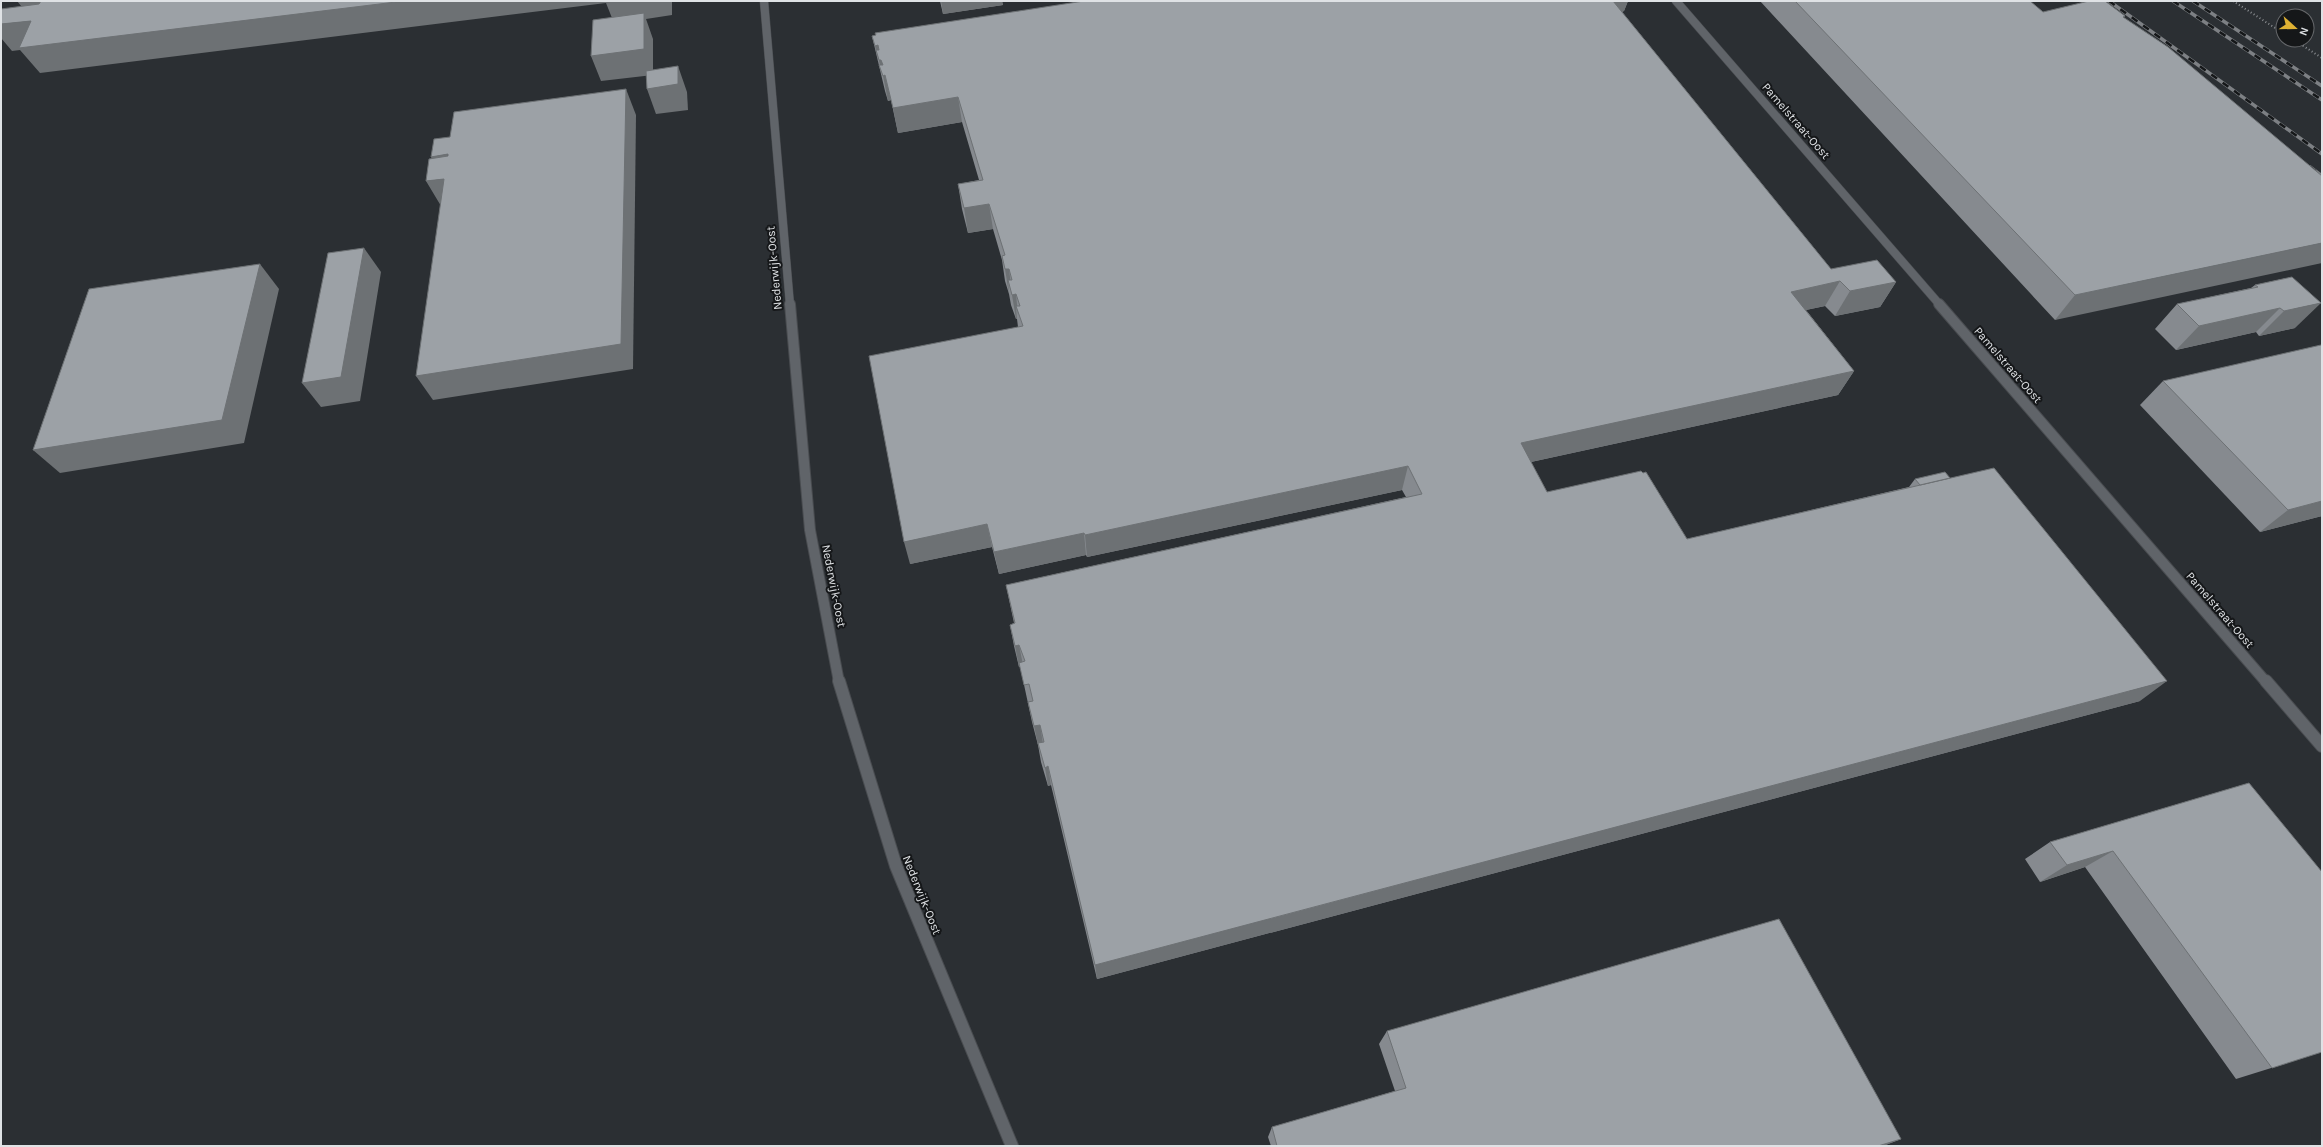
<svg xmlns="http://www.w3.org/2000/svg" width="2323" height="1147" font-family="Karla,sans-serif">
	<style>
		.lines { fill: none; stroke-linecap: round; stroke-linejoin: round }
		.street-far2-casing { stroke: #494c50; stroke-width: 9 }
		.street-far1-casing { stroke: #494c50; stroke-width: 12 }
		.street-casing { stroke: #494c50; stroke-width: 14 }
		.path { stroke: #8a8d91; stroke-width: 2; stroke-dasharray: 1 2.5; stroke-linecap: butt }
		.street-far2 { stroke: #606469; stroke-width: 8 }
		.street-far1 { stroke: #606469; stroke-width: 10 }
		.street { stroke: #606469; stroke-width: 12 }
		.rail-casing { stroke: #7d8084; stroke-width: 3.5 }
		.rail { stroke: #151719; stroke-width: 2.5; stroke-dasharray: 7; stroke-linecap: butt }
		.wall { fill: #868a8f }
		.shaded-wall { fill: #6d7174 }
		.building { fill: #9ca1a6; stroke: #6d7174 }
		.labels { text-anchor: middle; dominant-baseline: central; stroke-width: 4; stroke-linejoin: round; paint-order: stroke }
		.street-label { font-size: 12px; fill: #dfe2e5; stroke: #151719 }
	</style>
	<rect width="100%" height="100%" fill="#2b2f33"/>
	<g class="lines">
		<!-- street-far2 casing -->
		<g class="street-far2-casing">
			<g id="street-far2">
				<polyline points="764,1 790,305"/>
				<polyline points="1676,1 1940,305"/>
			</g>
		</g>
		<!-- street-far1 casing -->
		<g class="street-far1-casing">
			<g id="street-far1">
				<polyline points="790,304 810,530 839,682"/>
				<polyline points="1939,304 2266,682"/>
			</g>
		</g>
		<!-- street casing -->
		<g class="street-casing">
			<g id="street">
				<polyline points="839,681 896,866 1012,1146"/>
				<polyline points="2266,681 2322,746"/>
			</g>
		</g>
		<!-- path -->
		<g class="path">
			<polyline points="2233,1 2283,33"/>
			<polyline points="2294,40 2322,58"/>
		</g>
		<!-- street-far2 -->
		<use href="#street-far2" class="street-far2"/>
		<!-- street-far1 -->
		<use href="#street-far1" class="street-far1"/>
		<!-- street -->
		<use href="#street" class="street"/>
		<!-- rail casing -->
		<g class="rail-casing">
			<g id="rail">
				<polyline points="2109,1 2322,154"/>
				<polyline points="2173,1 2322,100"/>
				<polyline points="2193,1 2322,86"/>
				<polyline points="2310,167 2322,176"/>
			</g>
		</g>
		<!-- rail -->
		<use href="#rail" class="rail"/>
	</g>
	<!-- wall -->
	<g class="wall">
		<polygon points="940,1 1002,1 1003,5 943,14"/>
		<polygon points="1084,1 1628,1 1624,11 1622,12 1831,269 1896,282 1880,307 1835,316 1825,306 1806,310 1854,371 1838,395 1531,462 1547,492 1687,539 1909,487 1915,479 2140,701 1097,979 1051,785 1048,786 1041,762 1038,745 1032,722 1020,666 1019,667 1014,646 1010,625 1014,623 1006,585 1406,497 1402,490 1087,557 1086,555 999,574 992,547 910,564 1018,327 1017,319 1016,319 1011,305 1009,294 1005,281 1002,260 993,229 968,233 962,209 958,184 979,180 962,122 898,133 891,100 888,101 885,91 872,36"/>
		<polygon points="1760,1 2030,1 2043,12 2124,18 2322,176 2055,320"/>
		<polygon points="2292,277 2295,328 2259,336 2256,332 2176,350 2155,329 2177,304 2251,288 2255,285"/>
		<polygon points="2322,346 2322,516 2260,532 2140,405 2163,381"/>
		<polygon points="2249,783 2322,1052 2236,1079 2085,867 2040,882 2025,859 2050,842"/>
		<polygon points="1387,1031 1901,1139 1883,1146 1271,1146 1268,1137 1272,1127 1395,1091 1379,1044"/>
	</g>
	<!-- shaded-wall -->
	<g class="shaded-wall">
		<polygon points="17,1 50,1 35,23"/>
		<polygon points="404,1 672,1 672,15 646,19 653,39 653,75 601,81 591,56 614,23 606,3 40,73 20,50 12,51 1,38 1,24 31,21"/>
		<polygon points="941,1 1002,1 1003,5 943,14"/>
		<polygon points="1600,1 1628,1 1624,11 1595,16"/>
		<polygon points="878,45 885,75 891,100 888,101 883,76 876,50 880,71 875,46"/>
		<polygon points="678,66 687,92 688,110 656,114 647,89"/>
		<polygon points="626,89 636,115 633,369 433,400 416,376"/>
		<polygon points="958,97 962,122 898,133 893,108"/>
		<polygon points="448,154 441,206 426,181 444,179 431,157"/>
		<polygon points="989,204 993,229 968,233 964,208"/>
		<polygon points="2322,243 2322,263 2055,320 2075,295"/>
		<polygon points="364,248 381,272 360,401 321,407 302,383"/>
		<polygon points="260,264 279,289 244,443 60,473 33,450"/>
		<polygon points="1005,269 1009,269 1012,293 1008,280 1009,294"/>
		<polygon points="1840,281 1825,306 1777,316 1791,292"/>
		<polygon points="1896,282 1880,307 1835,316 1850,291"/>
		<polygon points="1016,294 1018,315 1016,306 1017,319 1016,319 1012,295"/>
		<polygon points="2321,303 2295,328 2259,336 2284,311"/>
		<polygon points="2280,308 2256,332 2176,350 2199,326"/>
		<polygon points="1854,371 1838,395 1512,466 1521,443"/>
		<polygon points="1408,466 1402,490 1087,557 1085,535"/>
		<polygon points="2322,501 2322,516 2260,532 2288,510"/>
		<polygon points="987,524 992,547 910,564 904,542"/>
		<polygon points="1084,533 1086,555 999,574 994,552"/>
		<polygon points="1019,645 1023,665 1019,667 1015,646"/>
		<polygon points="2167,681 2140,701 1097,979 1095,965"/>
		<polygon points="1040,725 1043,744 1038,745 1034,726"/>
		<polygon points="1048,766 1051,785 1048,786 1045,768"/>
		<polygon points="2113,851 2085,867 2040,882 2067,865"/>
		<polygon points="1901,1139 1883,1146 1878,1146"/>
	</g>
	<!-- building -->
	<g class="building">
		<polygon points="41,1 404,1 19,48 31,21 1,24 1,9 39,4"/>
		<polygon points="1084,1 1613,1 1831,269 1877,260 1896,282 1850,291 1840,281 1791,292 1854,371 1521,443 1547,492 1641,471 1643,473 1646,472 1687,539 1994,468 2167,681 1095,965 1048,766 1045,768 1038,743 1044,742 1040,725 1034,726 1028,702 1033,701 1029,684 1024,685 1019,663 1025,661 1019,645 1015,646 1010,625 1015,623 1006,585 1422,494 1408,466 1085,535 1084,533 994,552 987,524 904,542 869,356 1023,326 1016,306 1020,306 1016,294 1012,295 1008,280 1012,280 1009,269 1005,269 1002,256 1005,255 989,204 964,208 958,184 983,180 958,97 893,108 885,75 883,76 879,65 883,65 881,60 879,60 876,50 879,50 878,45 875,46 872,36 876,35 875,33"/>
		<polygon points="1795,1 2030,1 2043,12 2089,1 2105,1 2125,16 2123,17 2168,47 2322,176 2322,243 2075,295"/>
		<polygon points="644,13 644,49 591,56 593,20"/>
		<polygon points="678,66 678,84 647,89 646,71"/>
		<polygon points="626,89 621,344 416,376 444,179 426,181 429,159 448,156 448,154 431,157 434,139 450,137 454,112"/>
		<polygon points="364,248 341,377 302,383 328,253"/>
		<polygon points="260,264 222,420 33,450 89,289"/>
		<polygon points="2292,277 2321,303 2284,311 2280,308 2199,326 2177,304 2258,287 2255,285"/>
		<polygon points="2321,345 2322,346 2322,501 2288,510 2163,381"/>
		<polygon points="1945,472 1950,478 1920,485 1915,479"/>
		<polygon points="2249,783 2322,872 2322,1052 2272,1068 2113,851 2067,865 2050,842"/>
		<polygon points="1779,919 1901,1139 1878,1146 1277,1146 1272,1127 1406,1088 1387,1031"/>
	</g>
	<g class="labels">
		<!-- street labels -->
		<g class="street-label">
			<text transform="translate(1796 121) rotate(49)">Pamelstraat-Oost</text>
			<text transform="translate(774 268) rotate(-95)">Nederwijk-Oost</text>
			<text transform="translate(2008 365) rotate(49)">Pamelstraat-Oost</text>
			<text transform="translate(834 586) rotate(79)">Nederwijk-Oost</text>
			<text transform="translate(2220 610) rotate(49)">Pamelstraat-Oost</text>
			<text transform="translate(922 895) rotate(68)">Nederwijk-Oost</text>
		</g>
	</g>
	<!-- border -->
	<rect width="2323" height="1147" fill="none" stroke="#dfe2e5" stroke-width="4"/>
	<!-- north arrow -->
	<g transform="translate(2295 28) rotate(111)"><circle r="19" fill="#151719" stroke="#66686b"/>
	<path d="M0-3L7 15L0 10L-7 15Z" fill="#deb133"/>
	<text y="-6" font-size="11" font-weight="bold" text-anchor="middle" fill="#dfe2e5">N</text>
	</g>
</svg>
